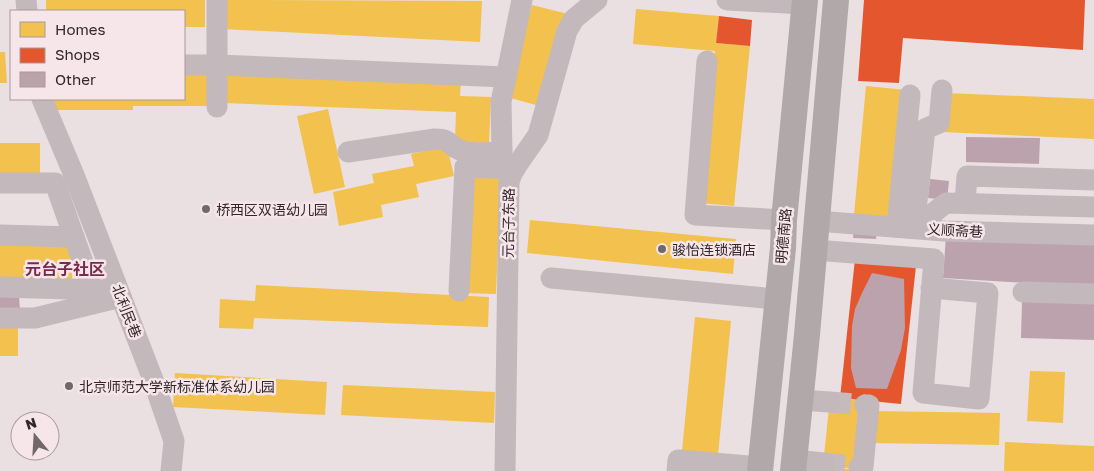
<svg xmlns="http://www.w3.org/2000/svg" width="1094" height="471" font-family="'Golos Text','Noto Sans SC',sans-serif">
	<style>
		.homes { fill: #f2c14e }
		.shops { fill: #e4572e }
		.building { fill: #bca2ad }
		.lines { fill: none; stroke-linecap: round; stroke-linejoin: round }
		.minor-tunnel { stroke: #c5babd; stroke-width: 21; stroke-dasharray: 21 11; stroke-linecap: butt }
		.minor { stroke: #c3b8bb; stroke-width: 21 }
		.major { stroke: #b1a8aa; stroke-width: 26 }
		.poi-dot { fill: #72676b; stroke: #f6e6e9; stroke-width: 2 }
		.labels { text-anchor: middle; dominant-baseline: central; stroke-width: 5; stroke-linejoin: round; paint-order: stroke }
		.poi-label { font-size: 14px; fill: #32272c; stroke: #f6e6e9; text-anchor: start }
		.street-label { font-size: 14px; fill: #32272c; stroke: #f6e6e9 }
		.quarter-label { font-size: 16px; font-weight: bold; fill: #782a4d; stroke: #f6e6e9 }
	</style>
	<rect width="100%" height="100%" fill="#eadfe1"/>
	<!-- homes -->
	<g class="homes">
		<polygon points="46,0 205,0 205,27 184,27 184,11 46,11"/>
		<polygon points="225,0 482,1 480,42 223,29"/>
		<polygon points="532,5 568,14 543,107 507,97"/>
		<polygon points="636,9 719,16 716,43 750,46 734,206 700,203 715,51 633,44"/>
		<polygon points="0,52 5,52 7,83 0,83"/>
		<polygon points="184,67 211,68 211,106 133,106 133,110 52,110 52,99 184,99"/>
		<polygon points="226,70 461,79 460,96 491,97 489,143 455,141 456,112 225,103"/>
		<polygon points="866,86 906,90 894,219 854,215"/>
		<polygon points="945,93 1094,99 1094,139 943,132"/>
		<polygon points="328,109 345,187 314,194 297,116"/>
		<rect x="0" y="143" width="40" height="34"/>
		<polygon points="447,146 454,176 416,184 419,197 381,205 383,217 339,226 333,192 374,183 372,174 414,166 411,154"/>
		<polygon points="469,173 501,174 496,294 464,293"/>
		<polygon points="530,220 736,239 733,274 527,253"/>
		<polygon points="0,243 73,244 72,282 0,281"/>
		<polygon points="256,285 489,297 488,327 254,318 253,329 219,328 220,299 255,301"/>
		<polygon points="695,317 731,321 718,455 682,451"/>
		<rect x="0" y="322" width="18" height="34"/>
		<polygon points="1030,371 1065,372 1063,423 1027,421"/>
		<polygon points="175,373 327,382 325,415 173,407"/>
		<polygon points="343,385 495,392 494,423 341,415"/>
		<polygon points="830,398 865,401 859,469 823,466"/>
		<polygon points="872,411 1000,413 999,445 871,443"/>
		<polygon points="1005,442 1094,446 1094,471 1004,471"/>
		<polygon points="822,467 859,470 859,471 822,471"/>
	</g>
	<!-- shops -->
	<g class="shops">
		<polygon points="864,0 1085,0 1083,50 903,38 899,83 858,81"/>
		<polygon points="719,16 752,20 750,46 716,43"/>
		<polygon points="855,259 916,266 901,404 840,398"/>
	</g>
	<!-- building -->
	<g class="building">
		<polygon points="966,137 1040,138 1039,164 966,162"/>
		<polygon points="930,179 949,181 947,200 928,198"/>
		<polygon points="854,229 877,230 876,239 853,238"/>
		<polygon points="946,235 1094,244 1094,287 943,278"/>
		<polygon points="872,273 904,279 905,328 901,350 887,389 856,388 851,368 852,326 855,309 862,293"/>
		<polygon points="0,295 19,296 20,310 0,309"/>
		<polygon points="1022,301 1094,303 1094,340 1021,338"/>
	</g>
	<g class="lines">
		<!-- minor-tunnel -->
		<g class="minor-tunnel">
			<polyline points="830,402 865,405"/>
			<polyline points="824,463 859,467"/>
		</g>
		<!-- minor -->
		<g class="minor">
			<polyline points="26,0 27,11"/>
			<polyline points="727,0 805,4"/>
			<polyline points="707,61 695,215 784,220"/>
			<polyline points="184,65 218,65 505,77"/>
			<polyline points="42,99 74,175 152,377 174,441 171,471"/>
			<polyline points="217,107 217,0"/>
			<path d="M348,152l87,-13c16,0 13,6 25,11 12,5 29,2 42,2l-1,-50 21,-102"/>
			<polyline points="0,183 55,183 74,237"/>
			<polyline points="965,203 967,176 1094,180"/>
			<polyline points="817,221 944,231 1094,235"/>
			<polyline points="897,227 910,95"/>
			<polyline points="914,228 946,203 1094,207"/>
			<polyline points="914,228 925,129 939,123 942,90"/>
			<polyline points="0,235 74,237 93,290"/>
			<polyline points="814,250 934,259 923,393 979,399 988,293 931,288"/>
			<polyline points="551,278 776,299"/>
			<polyline points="0,287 105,290"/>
			<polyline points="459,291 465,167 515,169"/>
			<polyline points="1023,292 1094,294"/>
			<polyline points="0,318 35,318 121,297"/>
			<polyline points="800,400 830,402"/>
			<polyline points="794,460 824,463"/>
			<polyline points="859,467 863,467 869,405 865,405"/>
			<polyline points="505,471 509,182 513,171 538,135 567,31 574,19 597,0"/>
			<polyline points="677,471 678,460 760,467"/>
		</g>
		<!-- major -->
		<g class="major">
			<polyline points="760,471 783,248 784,220 805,0"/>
			<polyline points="793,471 807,335 836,0"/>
		</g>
	</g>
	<!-- markers -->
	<g class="poi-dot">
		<circle cx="206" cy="209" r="5"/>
		<circle cx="662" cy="249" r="5"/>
		<circle cx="69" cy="386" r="5"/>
	</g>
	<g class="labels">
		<!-- poi labels -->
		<g class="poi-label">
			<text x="216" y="209">桥西区双语幼儿园</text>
			<text x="672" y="249">骏怡连锁酒店</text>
			<text x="79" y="386">北京师范大学新标准体系幼儿园</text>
		</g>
		<!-- street labels -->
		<g class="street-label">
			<text transform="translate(508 223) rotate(-89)">元台子东路</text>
			<text transform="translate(955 230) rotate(3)">义顺斋巷</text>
			<text transform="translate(783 236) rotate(-85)">明德南路</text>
			<text transform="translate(127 311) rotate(69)">北利民巷</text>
		</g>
		<!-- quarter labels -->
		<g class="quarter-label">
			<text x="65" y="269">元台子社区</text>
		</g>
	</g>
	<!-- legend -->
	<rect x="10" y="10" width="175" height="90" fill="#f6e6e9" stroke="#a89a9d"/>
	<rect x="20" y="22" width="25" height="15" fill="#f2c14e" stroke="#a89a9d"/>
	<text x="55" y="35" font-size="15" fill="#32272c">Homes</text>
	<rect x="20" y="48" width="25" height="15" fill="#e4572e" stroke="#a89a9d"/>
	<text x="55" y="60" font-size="15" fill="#32272c">Shops</text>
	<rect x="20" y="72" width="25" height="15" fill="#bca2ad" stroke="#a89a9d"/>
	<text x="55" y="85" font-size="15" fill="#32272c">Other</text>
	<!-- north arrow -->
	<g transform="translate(35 436) rotate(342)"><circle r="24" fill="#f6e6e9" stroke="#a89a9d"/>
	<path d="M0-4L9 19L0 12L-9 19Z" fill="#72676b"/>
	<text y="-8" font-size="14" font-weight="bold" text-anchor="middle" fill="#32272c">N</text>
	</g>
</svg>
